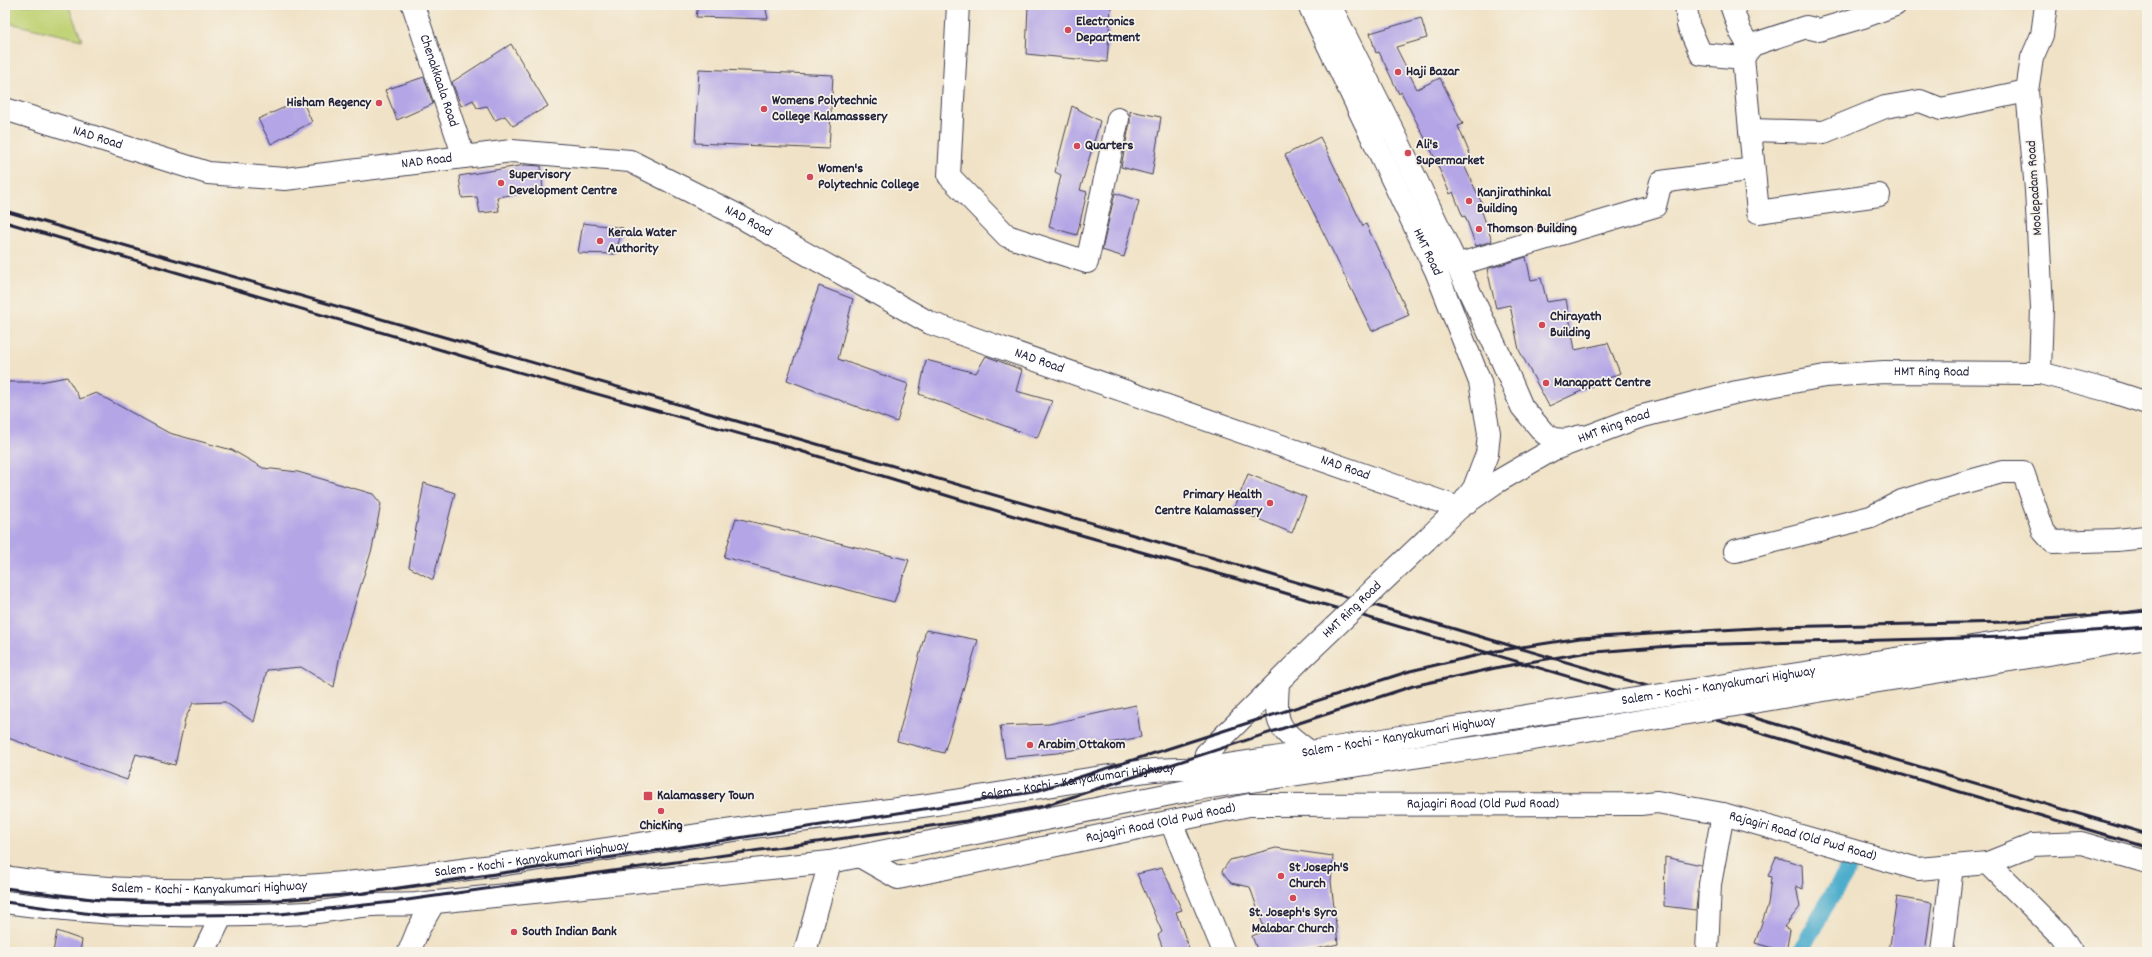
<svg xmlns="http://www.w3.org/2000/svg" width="2152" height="957" font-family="Dekko,sans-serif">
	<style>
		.green { fill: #c0d275; stroke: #717a58 }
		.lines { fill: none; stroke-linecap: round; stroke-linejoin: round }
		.canal { stroke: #4dadcc; stroke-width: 17 }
		.building { fill: #b3a5e6 }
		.minor-casing { stroke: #413f50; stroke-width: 24 }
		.major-casing { stroke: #413f50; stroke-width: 24 }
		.highway-casing { stroke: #413f50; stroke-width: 24 }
		.minor { stroke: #fff; stroke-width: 22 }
		.major { stroke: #fff; stroke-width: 22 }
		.highway { stroke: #fff; stroke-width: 22 }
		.rail { stroke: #22223b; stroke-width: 3 }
		.highway-bridge-casing { stroke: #413f50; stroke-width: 24; stroke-linecap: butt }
		.highway-bridge { stroke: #fff; stroke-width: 22 }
		.poi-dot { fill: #d1495b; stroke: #f7f3e8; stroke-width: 1.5 }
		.labels { text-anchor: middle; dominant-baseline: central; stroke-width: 3.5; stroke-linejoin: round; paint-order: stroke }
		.poi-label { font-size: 14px; font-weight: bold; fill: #22223b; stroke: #f7f3e8; text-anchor: start }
		.street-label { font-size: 14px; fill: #22223b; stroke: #f7f3e8 }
	</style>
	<rect width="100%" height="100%" fill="#f7f3e8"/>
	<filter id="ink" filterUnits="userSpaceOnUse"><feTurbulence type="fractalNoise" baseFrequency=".025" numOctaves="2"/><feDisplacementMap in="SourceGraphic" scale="8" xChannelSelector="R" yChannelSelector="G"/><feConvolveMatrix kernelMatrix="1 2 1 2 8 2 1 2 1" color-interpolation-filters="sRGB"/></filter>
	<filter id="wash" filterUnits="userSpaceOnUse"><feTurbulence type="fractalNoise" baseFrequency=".012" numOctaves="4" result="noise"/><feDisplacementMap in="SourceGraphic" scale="16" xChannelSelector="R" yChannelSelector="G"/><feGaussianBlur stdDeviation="0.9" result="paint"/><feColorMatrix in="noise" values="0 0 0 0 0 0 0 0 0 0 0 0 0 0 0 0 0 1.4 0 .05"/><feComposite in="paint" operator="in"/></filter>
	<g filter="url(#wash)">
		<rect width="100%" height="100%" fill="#f0e2c6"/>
		<!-- green -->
		<polygon class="green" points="5,5 68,5 82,40 5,22"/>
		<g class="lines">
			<!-- canal -->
			<polyline class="canal" points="1801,952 1823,910 1846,873 1851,859"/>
		</g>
		<g id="blocks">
			<!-- building -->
			<g class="building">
				<polygon points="698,5 765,5 768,19 696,17"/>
				<polygon points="1028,5 1111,5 1107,62 1026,54"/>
				<polygon points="1421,18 1427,38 1396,47 1417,89 1440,78 1463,124 1458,126 1472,159 1463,163 1484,208 1481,209 1492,241 1476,246 1465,216 1463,217 1453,192 1450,194 1432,152 1401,92 1399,94 1379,52 1376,53 1370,33"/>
				<polygon points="511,44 548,106 513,126 505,116 495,120 487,106 477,108 473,100 461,106 452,82"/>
				<polygon points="699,69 833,75 829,149 695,143"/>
				<polygon points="424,77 433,104 397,120 385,90"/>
				<polygon points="302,100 312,122 271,144 258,119"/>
				<polygon points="1072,106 1100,121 1080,190 1087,192 1077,235 1049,227 1061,175 1055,172"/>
				<polygon points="1130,111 1161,117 1152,175 1121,167 1130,122"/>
				<polygon points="1320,137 1363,226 1366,224 1409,315 1372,331 1285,155"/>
				<polygon points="525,165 541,166 543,190 497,197 499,211 480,213 477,197 462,198 459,176"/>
				<polygon points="1115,193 1139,201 1124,257 1102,250"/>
				<polygon points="583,223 623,228 615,254 578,253"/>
				<polygon points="1526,257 1531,280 1541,278 1547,302 1566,299 1575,350 1608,343 1620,373 1549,406 1519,350 1510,305 1496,308 1487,269"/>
				<polygon points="819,286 853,299 838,359 908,384 897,422 787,380"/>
				<polygon points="986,356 1022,370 1016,391 1052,401 1037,438 919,394 926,360 976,373"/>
				<polygon points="67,377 80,399 96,393 169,433 232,450 263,468 298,472 373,494 381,504 372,549 341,649 334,687 301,667 267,670 254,722 225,702 193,703 185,719 175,765 136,754 127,780 5,737 5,382 40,382"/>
				<polygon points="1248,474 1306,497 1292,533 1234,509"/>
				<polygon points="424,483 455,493 433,580 409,567"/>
				<polygon points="736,518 909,560 894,602 724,557"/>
				<polygon points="926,630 978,640 944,753 897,741"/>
				<polygon points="1136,705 1141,737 1057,753 1005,758 1000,726 1049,724"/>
				<polygon points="1276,848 1333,856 1331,881 1338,944 1304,952 1258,952 1252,936 1265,931 1250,887 1231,883 1222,871 1230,860"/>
				<polygon points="1665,857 1701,865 1696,910 1664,906"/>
				<polygon points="1776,857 1802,865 1803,889 1796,886 1800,907 1784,927 1790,930 1786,952 1755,943 1768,905 1771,877 1768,876"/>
				<polygon points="1162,868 1182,910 1176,912 1189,948 1177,952 1164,952 1158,935 1162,932 1137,874"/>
				<polygon points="1897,897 1932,903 1925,952 1889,952"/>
				<polygon points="57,931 82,940 80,952 53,952"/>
			</g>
		</g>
	</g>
	<g filter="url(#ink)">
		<use href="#blocks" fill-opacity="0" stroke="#413f50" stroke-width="1"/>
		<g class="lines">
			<!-- minor casing -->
			<g class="minor-casing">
				<g id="minor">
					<path id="s1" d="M413,5l51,152"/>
					<polyline points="958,5 949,176 1007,236 1087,262 1118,119"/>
					<polyline points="1686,5 1688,25 1701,54 1743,58 1758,212 1879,195"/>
					<polyline points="1731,5 1740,31 1750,48"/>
					<polyline points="1743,58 1752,45 1806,27 1819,30 1863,17 1895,5"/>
					<path id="s2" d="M5,109l203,64 77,6 227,-28 118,10 107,54 193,108 529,185"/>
					<polyline points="1750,130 1824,132 1885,107 1920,101 1941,109 2027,91"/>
					<polyline points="1456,265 1655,206 1661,182 1753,169"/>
					<polyline points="2040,373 2042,308 2036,190 2027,91 2032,58 2042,35 2046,5"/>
					<polyline points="1735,551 1871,517 1902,501 1937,490 2002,472 2023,472 2044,532 2053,542 2116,540 2147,537"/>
					<polyline points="1171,822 1224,952"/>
					<path id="s3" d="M861,857l37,21 351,-73 391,-1 17,-2 66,12 195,55 70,-6 72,72 11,17"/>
					<polyline points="1988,863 2033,845 2081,843 2147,862"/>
					<polyline points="204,952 222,915"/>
					<polyline points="409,952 418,930 434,902"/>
					<polyline points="805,952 830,862"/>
					<polyline points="1707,952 1710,884 1723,814"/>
					<polyline points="1942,952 1952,866"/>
				</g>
			</g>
			<!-- major casing -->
			<g class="major-casing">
				<g id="major">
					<path id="s4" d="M1309,5l127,266 44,111 9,51 -2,21 -13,34 -14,19"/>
					<polyline points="1330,5 1397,139 1500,356 1522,407 1544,433 1554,439 1566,440 1582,436"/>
					<path d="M1278,684c-3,42 -1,43 32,68"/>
				</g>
			</g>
			<!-- highway casing -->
			<g class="highway-casing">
				<g id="highway">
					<path id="s5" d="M1426,540l33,-32 36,-25 57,-33 87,-33 98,-25 88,-16 59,-4 156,1 70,18 37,12"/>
					<polyline points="1843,667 2147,620"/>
					<polyline points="1848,686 2147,638"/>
					<polyline points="1208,768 1206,754 1303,657"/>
					<path id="s6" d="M5,877c247,38 497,-14 742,-49 62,-9 126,-15 188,-24 73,-11 146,-25 219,-34 20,-2 40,0 60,-3 98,-14 196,-32 293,-48"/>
					<path d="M5,902c100,14 201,16 302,11 22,-1 44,-7 66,-8 14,-1 29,0 43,-1l414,-42 366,-73 319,-47"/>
				</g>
			</g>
			<!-- minor -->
			<use href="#minor" class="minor"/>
			<!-- major -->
			<use href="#major" class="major"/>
			<!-- highway -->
			<use href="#highway" class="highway"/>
			<!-- rail -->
			<g class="rail">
				<polyline points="5,211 1252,569 2147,834"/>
				<polyline points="5,222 479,361 794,449 1014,516 1244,581 2147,847"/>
				<polyline points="5,888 100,900 186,902 279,900 357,894 661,850 1033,792 1410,671 1496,651 1580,638 1773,627 2009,622 2147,611"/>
				<polyline points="5,902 106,916 280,914 393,902 966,821 1044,806 1413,686 1500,667 1583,653 1683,645 2009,637 2147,627"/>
			</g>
			<!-- highway-bridge casing -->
			<g class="highway-bridge-casing">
				<g id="highway-bridge">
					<path id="s7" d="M1303,657l123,-117"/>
					<path id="s8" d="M1507,719l336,-52"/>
					<polyline points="1515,742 1848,686"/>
				</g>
			</g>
			<!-- highway-bridge -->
			<use href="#highway-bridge" class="highway-bridge"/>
		</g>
	</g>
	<!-- markers -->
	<g class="poi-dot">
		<circle cx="1068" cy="30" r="4"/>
		<circle cx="1398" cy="72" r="4"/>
		<circle cx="379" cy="103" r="4"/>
		<circle cx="764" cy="109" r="4"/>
		<circle cx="1077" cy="146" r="4"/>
		<circle cx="1408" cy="153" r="4"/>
		<circle cx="810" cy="177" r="4"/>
		<circle cx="501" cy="183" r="4"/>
		<circle cx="1469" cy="201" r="4"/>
		<circle cx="1479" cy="229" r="4"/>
		<circle cx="600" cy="241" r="4"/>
		<circle cx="1542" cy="325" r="4"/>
		<circle cx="1546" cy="383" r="4"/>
		<circle cx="1270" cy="503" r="4"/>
		<circle cx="1030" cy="745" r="4"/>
		<rect x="643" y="791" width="10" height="10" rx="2"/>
		<circle cx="661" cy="811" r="4"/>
		<circle cx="1281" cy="876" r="4"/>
		<circle cx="1293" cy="898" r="4"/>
		<circle cx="514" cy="932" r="4"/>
	</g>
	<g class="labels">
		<!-- poi labels -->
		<g class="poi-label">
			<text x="1076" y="22">Electronics<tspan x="1076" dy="16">Department</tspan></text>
			<text x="1406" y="72">Haji Bazar</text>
			<text x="772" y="101">Womens Polytechnic<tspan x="772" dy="16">College Kalamasssery</tspan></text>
			<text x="371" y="103" text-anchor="end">Hisham Regency</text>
			<text x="1416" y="145">Ali's<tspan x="1416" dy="16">Supermarket</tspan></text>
			<text x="1085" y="146">Quarters</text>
			<text x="818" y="169">Women's<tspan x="818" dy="16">Polytechnic College</tspan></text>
			<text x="509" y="175">Supervisory<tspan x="509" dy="16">Development Centre</tspan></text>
			<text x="1477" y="193">Kanjirathinkal<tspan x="1477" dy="16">Building</tspan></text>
			<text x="1487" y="229">Thomson Building</text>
			<text x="608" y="233">Kerala Water<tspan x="608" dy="16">Authority</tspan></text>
			<text x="1550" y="317">Chirayath<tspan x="1550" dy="16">Building</tspan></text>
			<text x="1554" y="383">Manappatt Centre</text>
			<text x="1262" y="495" text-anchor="end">Primary Health<tspan x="1262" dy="16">Centre Kalamassery</tspan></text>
			<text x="1038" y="745">Arabim Ottakom</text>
			<text x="657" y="796">Kalamassery Town</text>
			<text x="661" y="826" text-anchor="middle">ChicKing</text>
			<text x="1289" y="868">St Joseph'S<tspan x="1289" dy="16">Church</tspan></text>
			<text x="1293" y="913" text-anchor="middle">St. Joseph's Syro<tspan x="1293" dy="16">Malabar Church</tspan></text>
			<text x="522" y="932">South Indian Bank</text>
		</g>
		<!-- street labels -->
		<g class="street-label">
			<text stroke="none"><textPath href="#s1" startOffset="80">Chenakkaala Road</textPath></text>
			<text stroke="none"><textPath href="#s2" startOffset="97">NAD Road</textPath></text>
			<text stroke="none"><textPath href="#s2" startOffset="433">NAD Road</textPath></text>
			<text transform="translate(2035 188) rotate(-94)">Moolepadam Road</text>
			<text stroke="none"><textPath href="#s2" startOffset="770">NAD Road</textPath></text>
			<text stroke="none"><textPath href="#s4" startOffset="274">HMT Road</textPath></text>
			<text stroke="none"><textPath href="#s2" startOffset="1094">NAD Road</textPath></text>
			<text stroke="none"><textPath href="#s5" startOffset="546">HMT Ring Road</textPath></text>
			<text stroke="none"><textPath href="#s5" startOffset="222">HMT Ring Road</textPath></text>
			<text stroke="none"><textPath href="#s2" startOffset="1418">NAD Road</textPath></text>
			<text stroke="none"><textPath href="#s7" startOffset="68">HMT Ring Road</textPath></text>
			<text stroke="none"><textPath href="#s8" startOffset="214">Salem - Kochi - Kanyakumari Highway</textPath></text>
			<text stroke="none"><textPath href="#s6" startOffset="1405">Salem - Kochi - Kanyakumari Highway</textPath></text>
			<text stroke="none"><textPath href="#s6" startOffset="1081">Salem - Kochi - Kanyakumari Highway</textPath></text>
			<text stroke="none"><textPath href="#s3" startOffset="635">Rajagiri Road (Old Pwd Road)</textPath></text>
			<text stroke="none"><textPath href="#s3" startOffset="311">Rajagiri Road (Old Pwd Road)</textPath></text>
			<text stroke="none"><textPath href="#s3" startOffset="959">Rajagiri Road (Old Pwd Road)</textPath></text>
			<text stroke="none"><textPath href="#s6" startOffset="529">Salem - Kochi - Kanyakumari Highway</textPath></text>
			<text stroke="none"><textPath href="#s6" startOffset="205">Salem - Kochi - Kanyakumari Highway</textPath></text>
		</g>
	</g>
	<!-- margin -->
	<rect width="2152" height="957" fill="none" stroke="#f7f3e8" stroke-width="20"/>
</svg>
